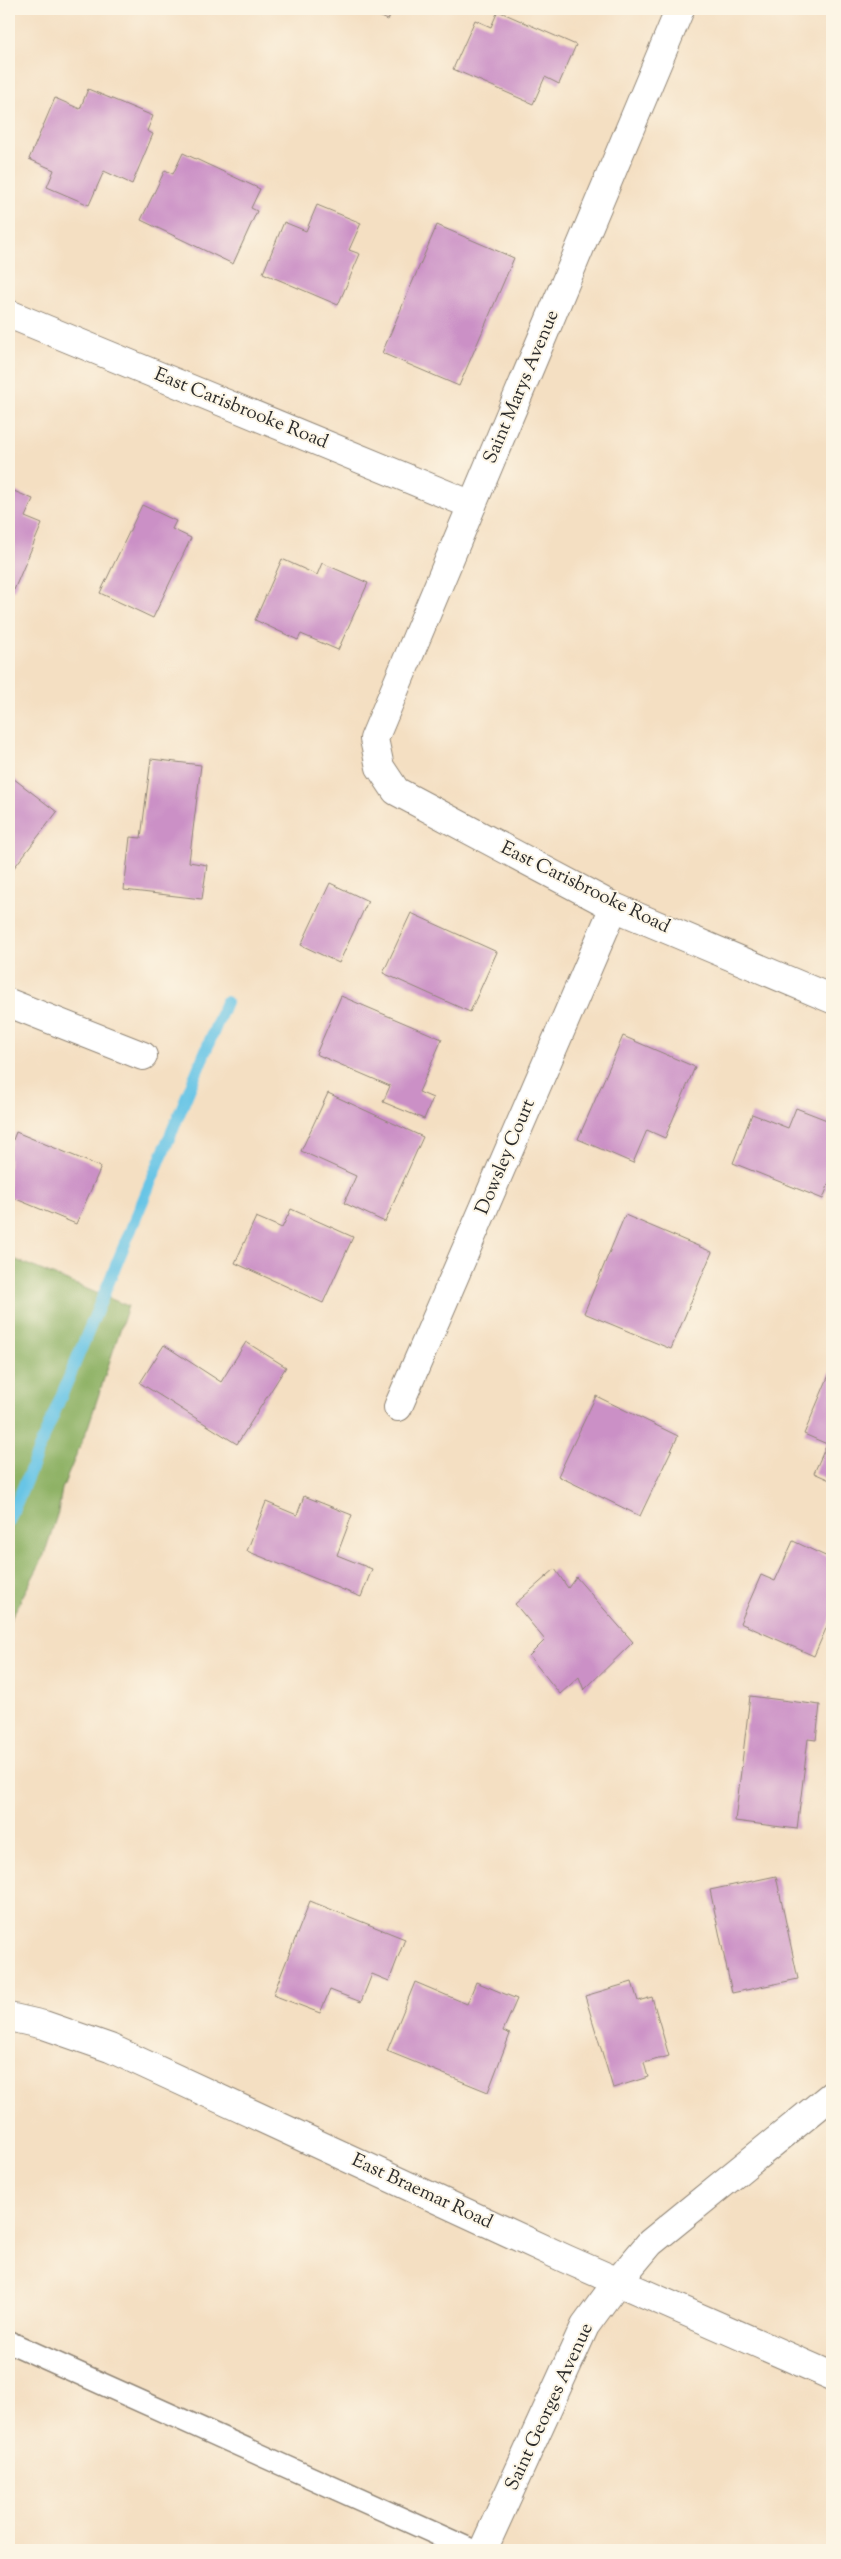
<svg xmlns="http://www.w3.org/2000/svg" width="841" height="2559" font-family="'Sorts Mill Goudy',serif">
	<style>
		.forest { fill: #8fb266; stroke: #5d6e48 }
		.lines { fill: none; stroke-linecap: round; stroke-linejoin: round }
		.stream { stroke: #67c5e6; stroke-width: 12 }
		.building { fill: #cb90c6 }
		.service-casing { stroke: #908576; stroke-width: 24 }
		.minor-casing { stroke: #908576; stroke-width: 30 }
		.tertiary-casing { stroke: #908576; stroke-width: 30 }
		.service { stroke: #fff; stroke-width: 21 }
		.minor { stroke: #fff; stroke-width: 28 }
		.tertiary { stroke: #fff; stroke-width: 28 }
		.labels { text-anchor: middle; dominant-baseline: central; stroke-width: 4; stroke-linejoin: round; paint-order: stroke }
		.street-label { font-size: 19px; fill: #2b2b2b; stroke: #fcf5e5 }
	</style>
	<rect width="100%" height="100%" fill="#fcf5e5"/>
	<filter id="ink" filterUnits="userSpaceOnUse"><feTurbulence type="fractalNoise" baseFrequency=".02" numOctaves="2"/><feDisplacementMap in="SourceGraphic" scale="10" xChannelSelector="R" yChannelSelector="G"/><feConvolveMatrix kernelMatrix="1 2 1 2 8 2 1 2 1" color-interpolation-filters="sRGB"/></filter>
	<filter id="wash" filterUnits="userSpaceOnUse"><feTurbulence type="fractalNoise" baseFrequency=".0096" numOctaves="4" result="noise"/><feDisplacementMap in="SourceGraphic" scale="20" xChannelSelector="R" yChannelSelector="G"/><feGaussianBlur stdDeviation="1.12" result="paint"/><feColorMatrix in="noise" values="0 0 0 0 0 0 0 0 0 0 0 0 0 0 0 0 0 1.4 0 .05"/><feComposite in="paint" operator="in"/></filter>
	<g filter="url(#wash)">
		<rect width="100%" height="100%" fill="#f4dfc2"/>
		<!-- forest -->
		<polygon class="forest" points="9,1257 128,1306 88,1427 62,1489 58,1512 43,1558 9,1622"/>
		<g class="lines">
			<!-- stream -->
			<polyline class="stream" points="9,1521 226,1002"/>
		</g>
		<g id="blocks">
			<!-- building -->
			<g class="building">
				<polygon points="363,9 393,9 388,20"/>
				<polygon points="498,11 576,45 559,84 545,77 533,104 453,69 475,20 491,27"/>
				<polygon points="88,89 153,116 147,131 153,134 132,184 104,171 89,205 47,187 54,170 29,159 55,98 80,109"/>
				<polygon points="183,153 260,189 251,208 257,211 233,264 141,220 165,170 173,174"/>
				<polygon points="317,205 361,223 349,250 360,254 338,305 263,273 284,222 306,231"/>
				<polygon points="437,225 514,258 459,386 382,353"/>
				<polygon points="9,489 33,499 25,517 42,524 14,590 9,588"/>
				<polygon points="142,505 176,521 172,529 191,538 153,618 100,593"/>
				<polygon points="282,559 317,575 322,563 368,583 338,650 301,634 298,640 255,620"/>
				<polygon points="151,759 201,765 189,862 207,865 202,899 124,890 130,837 141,838"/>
				<polygon points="9,775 57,812 13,869 9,866"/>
				<polygon points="330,883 368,901 339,963 301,945"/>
				<polygon points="411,913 497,952 470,1012 383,973"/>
				<polygon points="341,996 442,1039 419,1092 433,1098 424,1119 383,1102 390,1086 316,1054"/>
				<polygon points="623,1036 695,1067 665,1138 647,1130 633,1163 578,1139"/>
				<polygon points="328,1093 423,1137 385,1222 344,1203 356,1176 301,1151"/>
				<polygon points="796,1108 832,1122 832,1175 823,1199 733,1163 752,1114 788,1128"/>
				<polygon points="16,1132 101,1167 76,1224 9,1196 9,1150"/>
				<polygon points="291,1209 353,1237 323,1303 235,1263 256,1217 282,1228"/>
				<polygon points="625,1215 712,1252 671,1349 584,1313"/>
				<polygon points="246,1342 286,1367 237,1444 140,1383 164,1345 221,1382"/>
				<polygon points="832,1368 832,1481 814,1473 827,1444 804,1434"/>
				<polygon points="596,1396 678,1436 640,1516 558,1476"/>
				<polygon points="304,1496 352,1515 337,1555 372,1569 361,1597 247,1551 266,1502 297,1515"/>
				<polygon points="793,1541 832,1559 832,1615 814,1656 740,1623 761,1575 775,1581"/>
				<polygon points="555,1569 568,1588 576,1577 633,1642 584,1690 579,1677 560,1694 529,1656 545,1640 515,1604"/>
				<polygon points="750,1696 820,1705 816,1740 808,1739 797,1829 735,1821"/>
				<polygon points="776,1876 798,1979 732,1993 710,1890"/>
				<polygon points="310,1901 405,1939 389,1981 372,1974 361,2002 330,1990 320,2013 273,1995"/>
				<polygon points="415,1982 467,2004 476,1982 517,1999 503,2031 510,2034 488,2092 387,2051"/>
				<polygon points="632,1982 638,2001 652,1997 669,2056 644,2063 648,2077 613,2088 585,1996"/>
			</g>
		</g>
	</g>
	<g filter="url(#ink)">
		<use href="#blocks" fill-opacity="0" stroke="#908576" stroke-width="1"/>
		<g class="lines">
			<!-- service casing -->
			<g class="service-casing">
				<polyline id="service" points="9,2342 472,2550"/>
			</g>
			<!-- minor casing -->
			<g class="minor-casing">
				<g id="minor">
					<polyline points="680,9 374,739 380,767 396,791 614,907 832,999"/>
					<polyline points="9,314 472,505"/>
					<polyline points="9,1003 143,1056"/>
					<polyline points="398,1407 614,907"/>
					<polyline points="483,2550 585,2326 618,2281 650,2243 832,2095"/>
				</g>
			</g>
			<!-- tertiary casing -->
			<g class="tertiary-casing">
				<polyline id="tertiary" points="9,2017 44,2025 110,2048 566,2259 832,2376"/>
			</g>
			<!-- service -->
			<use href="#service" class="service"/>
			<!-- minor -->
			<use href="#minor" class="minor"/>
			<!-- tertiary -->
			<use href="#tertiary" class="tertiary"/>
		</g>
	</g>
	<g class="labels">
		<!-- street labels -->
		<g class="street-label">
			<text transform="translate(522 387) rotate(-67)">Saint Marys Avenue</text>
			<text transform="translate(241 409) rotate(22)">East Carisbrooke Road</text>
			<text transform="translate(585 888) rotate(26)">East Carisbrooke Road</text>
			<text transform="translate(506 1157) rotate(-67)">Dowsley Court</text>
			<text transform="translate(422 2192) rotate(25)">East Braemar Road</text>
			<text transform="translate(550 2407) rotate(-65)">Saint Georges Avenue</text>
		</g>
	</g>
	<!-- margin -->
	<rect width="841" height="2559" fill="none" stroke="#fcf5e5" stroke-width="30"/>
</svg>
